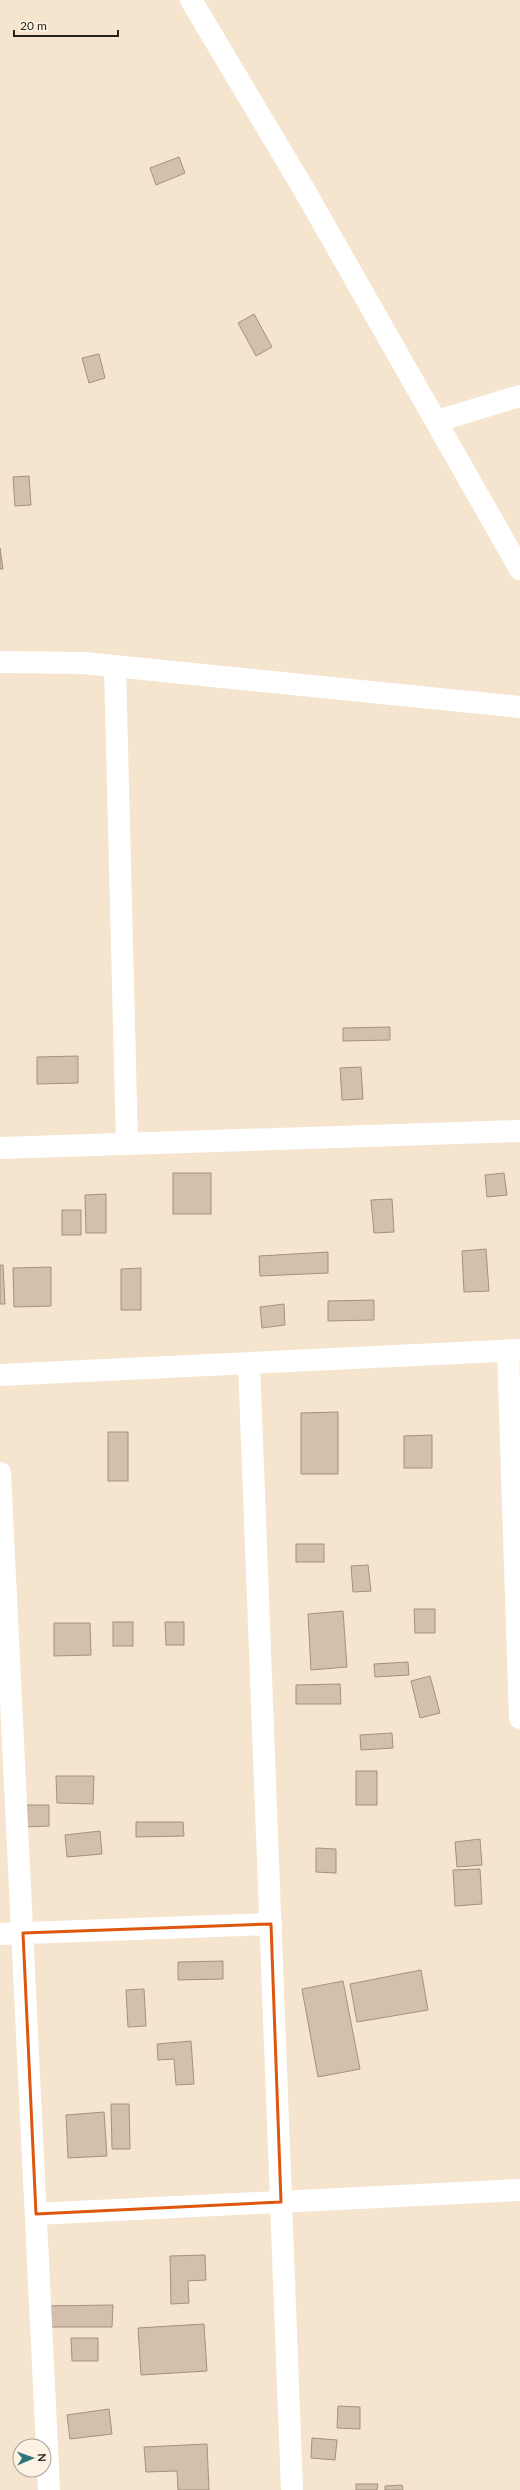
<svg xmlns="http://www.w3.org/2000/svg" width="520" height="2490" font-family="Lato,sans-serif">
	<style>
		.building { fill: #d3bfac; stroke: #a4917e }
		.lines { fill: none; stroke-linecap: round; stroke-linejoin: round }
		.minor { stroke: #fff; stroke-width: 22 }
		.marked { fill: none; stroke: #de560d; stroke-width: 3; stroke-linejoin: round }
	</style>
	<rect width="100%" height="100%" fill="#f5e5ce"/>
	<!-- building -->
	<g class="building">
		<polygon points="179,157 185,173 156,185 150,168"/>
		<polygon points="254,314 272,347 256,356 238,323"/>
		<polygon points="99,354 105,378 89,383 82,358"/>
		<polygon points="29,476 31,505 15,506 13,477"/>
		<polygon points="0,548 3,569 0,569"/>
		<polygon points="390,1027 390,1040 343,1041 343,1028"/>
		<polygon points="78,1056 78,1083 37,1084 37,1057"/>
		<polygon points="361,1067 363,1099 342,1100 340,1068"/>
		<rect x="173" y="1173" width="38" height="41"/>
		<polygon points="504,1173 507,1195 487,1197 485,1175"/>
		<polygon points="106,1194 106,1233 86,1233 85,1195"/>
		<polygon points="392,1199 394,1232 374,1233 371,1200"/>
		<rect x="62" y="1210" width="19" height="25"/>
		<polygon points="486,1249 489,1291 464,1292 462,1251"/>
		<polygon points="328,1252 328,1273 260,1276 259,1256"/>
		<polygon points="0,1265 3,1265 5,1304 0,1304"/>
		<polygon points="51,1267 51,1306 14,1307 13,1268"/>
		<polygon points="141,1268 141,1310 121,1310 121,1269"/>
		<polygon points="374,1300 374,1320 328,1321 328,1301"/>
		<polygon points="284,1304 285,1325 262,1328 260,1307"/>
		<polygon points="338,1412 338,1474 301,1474 301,1413"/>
		<rect x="108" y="1432" width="20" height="49"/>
		<polygon points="432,1435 432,1468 404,1468 404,1436"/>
		<rect x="296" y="1544" width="28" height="18"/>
		<polygon points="368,1565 371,1591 353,1592 351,1566"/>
		<polygon points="414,1609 435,1609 435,1633 415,1633"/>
		<polygon points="343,1611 347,1667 311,1670 308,1614"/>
		<rect x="113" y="1622" width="20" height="24"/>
		<polygon points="165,1622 184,1622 184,1645 166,1645"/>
		<polygon points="54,1623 90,1623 91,1655 54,1656"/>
		<polygon points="408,1662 409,1675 375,1677 374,1664"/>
		<polygon points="430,1676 440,1713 420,1718 411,1681"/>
		<polygon points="340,1684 341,1704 296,1704 296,1685"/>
		<polygon points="392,1733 393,1748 361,1750 360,1735"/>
		<rect x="356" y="1771" width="21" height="34"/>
		<polygon points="56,1776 94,1776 93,1804 57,1803"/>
		<polygon points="23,1805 49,1805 49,1826 23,1827"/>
		<polygon points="136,1822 183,1822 184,1836 136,1837"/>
		<polygon points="100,1831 102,1854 67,1857 65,1835"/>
		<polygon points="480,1839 482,1865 457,1867 455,1842"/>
		<polygon points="316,1848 336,1849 336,1873 316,1872"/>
		<polygon points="480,1869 482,1904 455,1906 453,1870"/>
		<polygon points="223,1961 223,1979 178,1980 178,1962"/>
		<polygon points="421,1970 428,2010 357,2022 350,1984"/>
		<polygon points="343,1981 360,2069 318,2077 302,1989"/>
		<polygon points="144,1989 146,2026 128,2027 126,1990"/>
		<polygon points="191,2041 194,2084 176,2085 174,2059 158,2060 157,2044"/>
		<polygon points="111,2104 129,2104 130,2149 112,2149"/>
		<polygon points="104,2112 107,2156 68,2158 66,2115"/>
		<polygon points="205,2255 206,2280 188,2281 189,2303 171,2304 170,2256"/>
		<polygon points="113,2305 112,2327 41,2327 41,2306"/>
		<polygon points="204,2324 207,2371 141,2375 138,2328"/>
		<polygon points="71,2338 98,2338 98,2361 72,2361"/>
		<polygon points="338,2406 360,2407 360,2429 337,2428"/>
		<polygon points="109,2409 112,2434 70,2439 67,2415"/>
		<polygon points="312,2438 337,2440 335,2460 311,2458"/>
		<polygon points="207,2444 209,2490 178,2490 177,2471 146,2472 144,2447"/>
		<polygon points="356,2484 378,2484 377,2490 356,2490"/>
		<polygon points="402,2485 403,2490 385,2490 385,2486"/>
	</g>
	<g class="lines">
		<!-- minor -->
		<g class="minor">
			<polyline points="191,0 306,193 520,569"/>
			<polyline points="437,421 520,396"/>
			<polyline points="0,662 84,663 520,707"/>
			<polyline points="115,666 127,1144"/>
			<polyline points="0,1148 520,1131"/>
			<polyline points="508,1351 520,1718"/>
			<polyline points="249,1363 292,2490"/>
			<polyline points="0,1375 520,1350"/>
			<polyline points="0,1473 49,2490"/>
			<polyline points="0,1934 271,1924"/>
			<polyline points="36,2214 520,2190"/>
		</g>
	</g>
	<!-- marked area -->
	<path class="marked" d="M271,1924l10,278 -245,12 -13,-281z"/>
	<!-- north arrow -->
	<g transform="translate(32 2458) rotate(88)"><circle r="19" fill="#fdf3e5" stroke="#a8a094"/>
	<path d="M0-3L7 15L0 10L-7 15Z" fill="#2c7679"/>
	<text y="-6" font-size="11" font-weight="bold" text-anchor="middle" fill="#28231a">N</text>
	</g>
	<!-- scale -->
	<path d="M14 30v6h104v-6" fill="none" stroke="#28231a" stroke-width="2"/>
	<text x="20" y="30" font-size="12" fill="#28231a" stroke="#fdf3e5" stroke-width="3" paint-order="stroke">20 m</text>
</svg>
